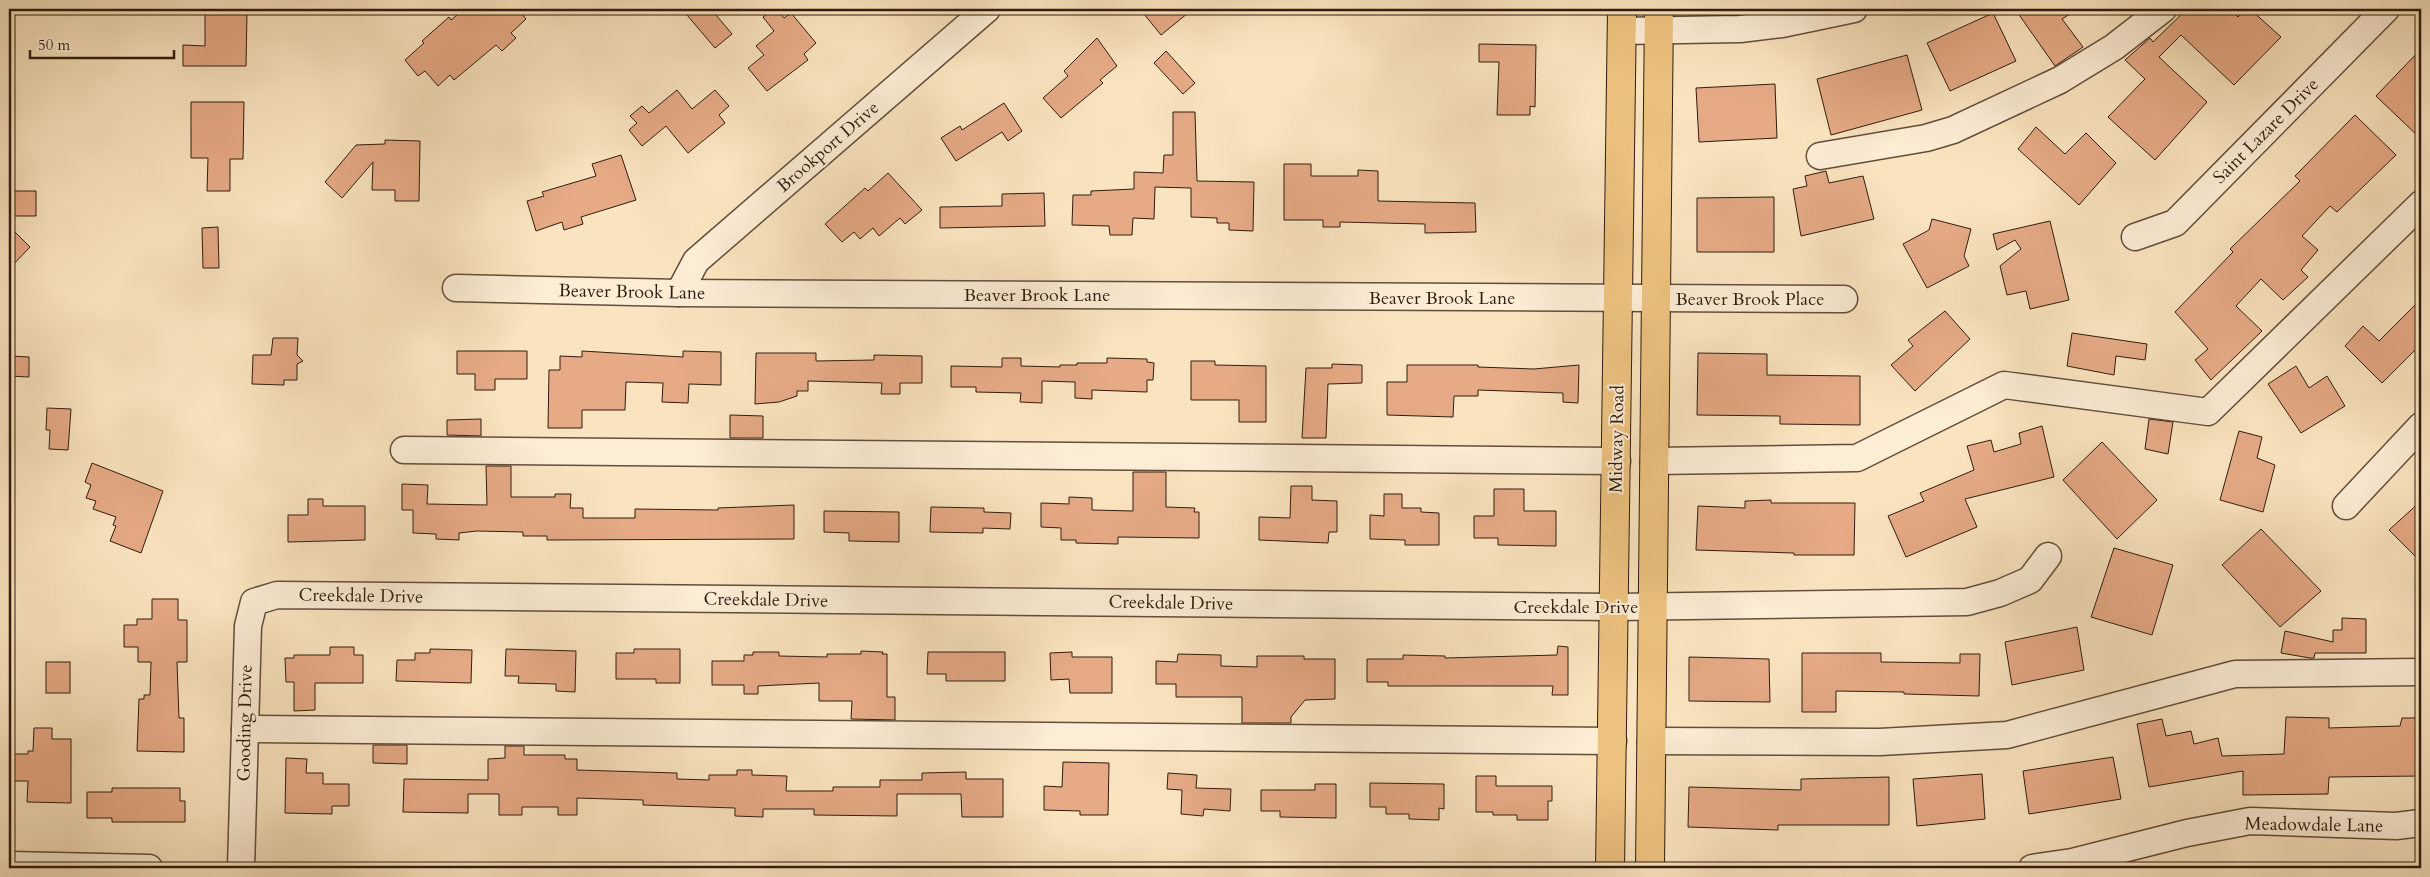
<svg xmlns="http://www.w3.org/2000/svg" width="2430" height="877" font-family="Cardo,serif">
	<style>
		.building { fill: #e6aa86; stroke: #301c10 }
		.lines { fill: none; stroke-linecap: round; stroke-linejoin: round }
		.minor-casing { stroke: #624e3c; stroke-width: 29 }
		.major-casing { stroke: #301c10; stroke-width: 30 }
		.minor { stroke: #fcedd5; stroke-width: 26 }
		.major { stroke: #edc280; stroke-width: 28 }
		.labels { text-anchor: middle; dominant-baseline: central; stroke-width: 4; stroke-linejoin: round; paint-order: stroke }
		.street-label { font-size: 18px; fill: #301c10; stroke: #fcedd5 }
	</style>
	<rect width="100%" height="100%" fill="#fae4bf"/>
	<filter id="stains"><feTurbulence type="fractalNoise" baseFrequency=".004" numOctaves="4"/><feColorMatrix values="0 0 0 0 .2 0 0 0 0 .09 0 0 0 0 .02 0 0 0 .5 -.17"/></filter>
	<radialGradient id="worn" r=".72"><stop offset=".6" stop-color="#630" stop-opacity="0"/><stop offset="1" stop-color="#630" stop-opacity=".3"/></radialGradient>
	<!-- building -->
	<g class="building">
		<polygon points="464,9 518,9 526,19 511,33 516,38 502,51 496,45 454,80 450,75 438,86 425,71 418,76 405,60 424,43 422,41 449,17 451,20"/>
		<polygon points="695,9 711,9 732,34 715,48 687,15"/>
		<polygon points="773,9 776,9 784,18 791,13 816,43 804,54 808,60 767,91 748,68 764,55 756,46 774,31 763,17"/>
		<polygon points="1140,9 1193,9 1161,35"/>
		<polygon points="2015,9 2078,9 2062,19 2083,47 2055,66"/>
		<polygon points="2187,9 2230,9 2238,17 2246,9 2250,9 2281,37 2234,85 2181,35 2159,57 2207,102 2155,160 2108,117 2145,79 2125,60 2150,38 2153,42"/>
		<polygon points="205,10 247,11 246,66 183,66 183,45 205,46"/>
		<polygon points="1993,13 2016,61 1950,91 1927,43"/>
		<polygon points="1097,38 1117,66 1100,80 1103,83 1061,118 1043,98 1068,76 1064,71"/>
		<polygon points="1479,44 1536,45 1535,107 1530,106 1530,115 1497,115 1499,62 1479,62"/>
		<polygon points="2421,49 2421,139 2376,96"/>
		<polygon points="1166,51 1195,83 1183,94 1154,63"/>
		<polygon points="1907,55 1922,110 1831,135 1817,79"/>
		<polygon points="1775,84 1777,138 1699,142 1696,88"/>
		<polygon points="677,90 692,109 715,90 729,106 719,115 725,123 688,153 666,126 642,146 629,130 637,123 630,116 642,106 649,113"/>
		<polygon points="191,102 244,102 243,159 230,159 230,191 207,191 208,158 191,158"/>
		<polygon points="1004,103 1022,131 1008,141 1002,132 956,161 941,138 960,126 962,130"/>
		<polygon points="1173,112 1195,112 1197,181 1254,182 1253,231 1229,230 1229,223 1217,223 1217,218 1191,217 1191,188 1155,187 1154,219 1133,218 1132,235 1110,235 1109,226 1072,225 1073,195 1091,195 1091,191 1134,189 1134,172 1163,173 1164,155 1173,155"/>
		<polygon points="2355,115 2396,155 2337,212 2330,206 2302,236 2318,250 2301,270 2308,277 2283,300 2261,279 2236,306 2262,331 2211,380 2195,360 2208,349 2175,312 2233,252 2230,249 2300,181 2295,176"/>
		<polygon points="2036,127 2065,154 2086,133 2116,163 2079,205 2018,149"/>
		<polygon points="385,140 420,141 419,201 395,201 395,190 372,190 373,162 342,198 325,182 356,145 385,144"/>
		<polygon points="621,155 636,200 581,217 583,224 564,230 562,222 536,231 527,201 544,196 542,192 596,176 592,164"/>
		<polygon points="1284,164 1311,164 1311,176 1358,176 1358,170 1378,171 1378,201 1475,203 1476,232 1425,233 1425,224 1340,222 1340,227 1323,227 1323,220 1284,220"/>
		<polygon points="1826,171 1829,183 1863,176 1874,219 1801,236 1793,189 1807,186 1805,176"/>
		<polygon points="888,173 922,210 905,224 900,218 879,236 873,228 860,239 854,232 842,242 825,224 865,188 868,191"/>
		<polygon points="13,191 36,191 36,216 9,216 9,195 13,195"/>
		<polygon points="1044,193 1045,226 940,228 940,207 1002,206 1002,194"/>
		<polygon points="1774,197 1774,252 1697,252 1697,198"/>
		<polygon points="1932,219 1971,229 1964,256 1969,266 1927,288 1903,244 1929,230"/>
		<polygon points="2050,221 2069,300 2030,309 2026,291 2007,295 2000,266 2021,249 2015,240 1997,250 1993,234"/>
		<polygon points="9,226 30,247 9,269"/>
		<polygon points="218,227 219,268 203,268 202,228"/>
		<polygon points="2421,299 2421,344 2382,383 2345,346 2363,326 2379,341"/>
		<polygon points="1945,311 1970,339 1915,391 1891,365 1913,346 1908,340"/>
		<polygon points="2072,333 2147,344 2145,360 2116,356 2114,375 2067,366"/>
		<polygon points="273,338 298,338 297,355 303,361 297,364 297,380 284,380 284,385 252,384 253,355 271,355"/>
		<polygon points="457,351 527,351 527,379 495,379 495,390 475,390 475,374 457,374"/>
		<polygon points="582,351 683,357 683,351 721,352 721,385 689,384 688,403 662,402 663,383 626,382 625,410 582,410 582,428 548,428 549,370 560,370 560,356 582,357"/>
		<polygon points="756,353 816,353 816,361 874,360 874,355 922,356 922,383 900,383 900,394 881,394 882,383 808,381 808,391 797,391 797,396 779,402 755,404"/>
		<polygon points="1698,353 1767,354 1767,375 1860,376 1860,425 1780,424 1780,416 1697,415"/>
		<polygon points="9,356 29,357 29,377 9,376"/>
		<polygon points="1002,358 1021,358 1021,366 1060,367 1060,365 1077,365 1077,363 1107,363 1107,358 1147,359 1147,362 1154,363 1153,380 1147,380 1147,392 1092,390 1092,399 1075,398 1075,382 1042,381 1042,403 1020,402 1021,393 976,392 976,387 951,387 951,366 1002,367"/>
		<polygon points="1191,361 1215,361 1215,365 1266,366 1266,422 1239,422 1239,400 1191,400"/>
		<polygon points="1332,364 1362,365 1362,383 1328,384 1326,438 1302,438 1306,368 1332,368"/>
		<polygon points="1407,365 1478,365 1478,367 1534,369 1579,365 1578,403 1563,402 1563,393 1478,390 1478,396 1454,396 1453,417 1387,415 1387,382 1407,382"/>
		<polygon points="2296,366 2309,388 2327,376 2345,406 2301,433 2268,384"/>
		<polygon points="47,408 71,409 68,450 49,449 50,430 46,430"/>
		<polygon points="730,415 763,416 763,438 730,438"/>
		<polygon points="481,419 481,436 447,435 447,420"/>
		<polygon points="2149,419 2173,422 2168,454 2145,449"/>
		<polygon points="2042,426 2054,477 1965,499 1977,527 1906,557 1888,516 1924,501 1920,493 1974,470 1967,446 1991,440 1994,452 2021,444 2019,433"/>
		<polygon points="2239,431 2262,437 2257,458 2275,465 2263,512 2220,500"/>
		<polygon points="2102,442 2157,500 2117,539 2063,480"/>
		<polygon points="92,463 163,491 141,553 110,541 116,526 113,525 116,517 93,509 96,501 86,498 91,485 85,482"/>
		<polygon points="486,466 511,466 511,497 555,497 555,494 571,494 570,508 583,508 583,518 635,518 635,509 718,510 718,508 794,505 794,539 547,540 547,536 523,536 523,532 477,531 459,533 459,540 436,539 436,534 413,533 413,510 402,510 402,484 428,485 427,504 487,505"/>
		<polygon points="1133,472 1166,472 1166,507 1195,508 1194,512 1199,512 1199,538 1118,537 1118,544 1076,543 1076,540 1061,540 1061,528 1041,527 1041,503 1069,504 1069,497 1092,498 1092,510 1133,511"/>
		<polygon points="1291,486 1312,486 1312,500 1337,501 1337,532 1329,532 1328,543 1259,540 1259,517 1290,518"/>
		<polygon points="1494,489 1524,489 1524,511 1556,511 1556,546 1498,545 1498,538 1474,538 1474,516 1494,516"/>
		<polygon points="1384,494 1402,494 1402,508 1421,508 1421,512 1439,513 1439,545 1405,545 1405,540 1370,539 1370,515 1384,516"/>
		<polygon points="308,499 323,499 323,506 365,506 365,540 288,542 288,515 308,515"/>
		<polygon points="1771,500 1771,503 1855,503 1854,555 1794,555 1794,553 1696,550 1698,506 1745,508 1745,501"/>
		<polygon points="2421,501 2421,562 2389,530"/>
		<polygon points="931,507 984,508 984,512 1011,513 1010,529 983,528 983,533 930,532"/>
		<polygon points="824,511 899,512 899,542 849,541 849,533 824,532"/>
		<polygon points="2261,529 2321,591 2280,627 2222,565"/>
		<polygon points="2114,548 2173,565 2152,635 2091,617"/>
		<polygon points="152,599 178,599 178,620 187,620 187,662 177,662 179,718 184,718 184,752 137,751 139,699 144,699 144,695 150,695 151,662 138,662 138,647 124,647 124,625 137,625 137,619 152,619"/>
		<polygon points="2342,618 2366,619 2366,653 2315,653 2314,658 2310,658 2281,653 2285,631 2333,642 2333,630 2342,630"/>
		<polygon points="2077,627 2084,670 2012,685 2005,642"/>
		<polygon points="1558,646 1568,647 1568,695 1552,695 1553,686 1388,686 1388,682 1367,682 1367,659 1403,659 1403,655 1445,656 1445,658 1557,655"/>
		<polygon points="330,647 354,647 354,655 363,655 363,683 315,683 315,710 294,711 294,682 286,682 285,658 294,658 294,655 330,655"/>
		<polygon points="430,649 472,650 471,683 396,681 397,660 415,660 415,653 430,653"/>
		<polygon points="506,649 576,651 575,692 556,691 556,684 518,683 519,676 505,676"/>
		<polygon points="634,649 680,649 680,683 656,683 656,679 616,679 616,653 634,653"/>
		<polygon points="861,651 883,652 882,654 887,654 887,697 895,697 895,720 851,719 852,701 819,701 819,683 758,686 758,694 744,694 744,685 712,685 712,661 744,661 744,655 753,655 753,652 779,652 779,656 827,657 827,654 861,654"/>
		<polygon points="928,652 1005,652 1005,681 946,681 946,674 927,674"/>
		<polygon points="1072,652 1072,657 1112,657 1112,693 1070,693 1069,679 1051,680 1050,653"/>
		<polygon points="1802,653 1881,653 1881,662 1960,663 1960,654 1980,654 1979,696 1904,694 1904,692 1836,691 1836,712 1802,712"/>
		<polygon points="1178,654 1221,655 1221,666 1257,667 1257,656 1304,656 1304,659 1335,659 1335,699 1305,700 1291,717 1291,723 1242,723 1242,697 1176,697 1176,684 1156,684 1156,661 1177,662"/>
		<polygon points="1689,657 1769,659 1770,702 1689,701"/>
		<rect x="46" y="662" width="24" height="31"/>
		<polygon points="2286,717 2329,718 2329,728 2400,726 2402,718 2421,718 2421,776 2329,777 2328,794 2243,795 2243,771 2149,787 2137,724 2162,719 2166,736 2191,731 2194,744 2218,738 2222,756 2284,754"/>
		<polygon points="34,728 52,728 52,739 71,739 71,803 27,802 28,781 9,781 9,754 28,754 28,751 33,751"/>
		<polygon points="373,745 407,745 407,764 373,763"/>
		<polygon points="505,746 524,746 524,755 565,755 565,759 577,759 577,770 677,773 677,779 709,780 709,775 737,775 737,770 752,770 752,775 787,776 786,791 833,791 833,787 880,787 880,780 922,780 922,773 966,772 966,779 1003,779 1003,817 962,817 961,794 897,794 897,816 814,815 814,809 763,809 763,817 735,816 735,808 643,805 643,800 577,798 577,815 558,815 558,807 522,807 522,815 499,815 499,794 468,794 468,813 403,812 404,779 488,780 488,759 505,758"/>
		<polygon points="2113,757 2121,799 2029,814 2023,771"/>
		<polygon points="286,758 307,759 306,773 323,773 323,784 349,784 349,806 332,806 332,814 285,813"/>
		<polygon points="1063,762 1109,763 1108,815 1080,815 1080,811 1044,810 1044,786 1062,787"/>
		<polygon points="1168,773 1197,775 1196,788 1231,789 1230,811 1204,809 1203,816 1181,814 1182,790 1167,789"/>
		<polygon points="1982,774 1985,819 1917,826 1913,779"/>
		<polygon points="1476,776 1496,776 1496,786 1552,786 1552,801 1548,801 1548,820 1517,820 1517,815 1493,815 1493,812 1476,812"/>
		<polygon points="1889,777 1889,825 1778,825 1778,830 1688,827 1689,787 1801,790 1801,779"/>
		<polygon points="1370,783 1444,784 1444,809 1439,808 1439,820 1409,819 1409,814 1386,814 1386,807 1370,807"/>
		<polygon points="1315,784 1336,784 1336,818 1280,817 1280,811 1261,811 1261,790 1315,790"/>
		<polygon points="112,788 180,788 180,801 185,801 185,822 112,822 112,818 87,818 87,792 112,792"/>
	</g>
	<g class="lines">
		<!-- minor casing -->
		<g class="minor-casing">
			<g id="minor">
				<polyline points="1622,31 1740,29 1782,24 1854,9"/>
				<polyline points="1820,156 1926,138 1953,130 2060,80 2114,47 2163,9"/>
				<polyline points="2135,237 2175,223 2386,9"/>
				<polyline points="456,288 679,293 1844,299"/>
				<polyline points="679,293 696,261 987,9"/>
				<polyline points="404,450 1617,461"/>
				<polyline points="1654,461 1857,458 2004,385 2208,412 2421,204"/>
				<polyline points="2346,506 2421,426"/>
				<polyline points="245,729 1613,741"/>
				<polyline points="1651,741 1880,742 2007,735 2235,674 2421,672"/>
				<polyline points="9,865 149,868"/>
				<polyline points="241,868 248,626 254,602 277,595 1615,607 1967,602 2000,593 2030,580 2048,556"/>
				<polyline points="2032,868 2072,862 2187,833 2250,821 2396,826 2421,823"/>
			</g>
		</g>
		<!-- major casing -->
		<g class="major-casing">
			<g id="major">
				<polyline points="1610,868 1622,9"/>
				<polyline points="1650,868 1659,9"/>
			</g>
		</g>
		<!-- minor -->
		<use href="#minor" class="minor"/>
		<!-- major -->
		<use href="#major" class="major"/>
	</g>
	<g class="labels">
		<!-- street labels -->
		<g class="street-label">
			<text transform="translate(2266 131) rotate(-45)">Saint Lazare Drive</text>
			<text transform="translate(828 147) rotate(-41)">Brookport Drive</text>
			<text transform="translate(632 292) rotate(1)">Beaver Brook Lane</text>
			<text x="1037" y="295">Beaver Brook Lane</text>
			<text x="1442" y="298">Beaver Brook Lane</text>
			<text x="1750" y="299">Beaver Brook Place</text>
			<text transform="translate(1617 439) rotate(-89)">Midway Road</text>
			<text transform="translate(361 596) rotate(1)">Creekdale Drive</text>
			<text transform="translate(766 600) rotate(1)">Creekdale Drive</text>
			<text transform="translate(1171 603) rotate(1)">Creekdale Drive</text>
			<text x="1576" y="607">Creekdale Drive</text>
			<text transform="translate(245 723) rotate(-89)">Gooding Drive</text>
			<text transform="translate(2314 825) rotate(1)">Meadowdale Lane</text>
		</g>
	</g>
	<!-- margin -->
	<rect width="2430" height="877" fill="none" stroke="#fae4bf" stroke-width="30"/>
	<rect x="10" y="10" width="2410" height="857" fill="none" stroke="#301c10" stroke-width="2.5"/>
	<rect x="15" y="15" width="2400" height="847" fill="none" stroke="#301c10"/>
	<!-- scale -->
	<path d="M30 50v8h144v-8" fill="none" stroke="#301c10" stroke-width="2.5"/>
	<text x="38" y="50" font-size="15" fill="#301c10" stroke="#fcedd5" stroke-width="4" paint-order="stroke">50 m</text>
	<rect width="100%" height="100%" filter="url(#stains)"/>
	<rect width="100%" height="100%" fill="url(#worn)"/>
</svg>
